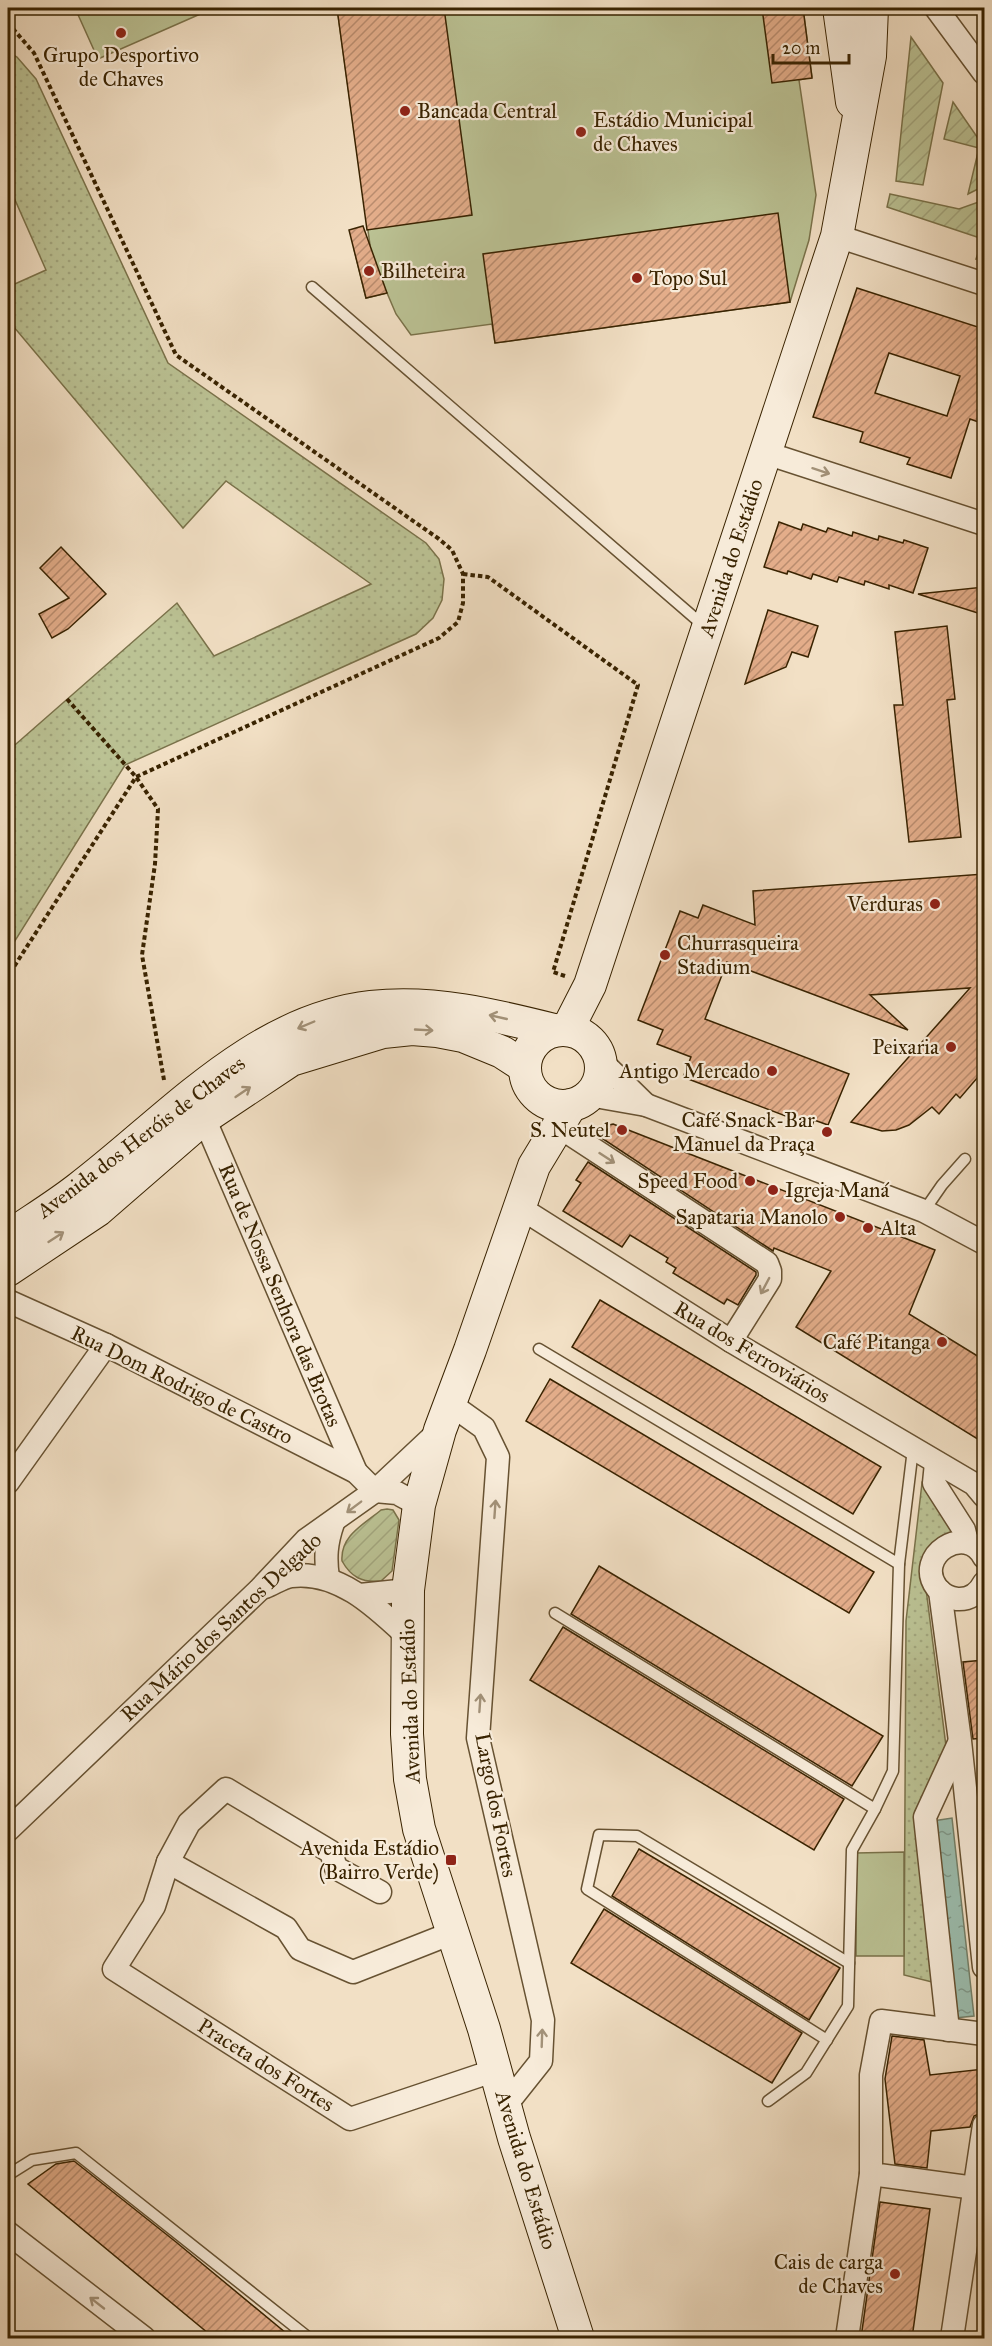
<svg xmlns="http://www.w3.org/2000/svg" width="992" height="2346" font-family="'IM FELL Great Primer',serif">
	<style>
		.grass { fill: url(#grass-dots); stroke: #7a724a; stroke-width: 1.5 }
		.garden { fill: url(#garden-furrows); stroke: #7a724a; stroke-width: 1.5 }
		.pitch { fill: #bbc294; stroke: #7a724a; stroke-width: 1.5 }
		.water { fill: url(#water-ripples); stroke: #748069; stroke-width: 1.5 }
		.building { fill: url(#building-hatch); stroke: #392301; stroke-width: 1.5; fill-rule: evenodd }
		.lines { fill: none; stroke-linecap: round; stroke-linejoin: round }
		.lane-casing { stroke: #675232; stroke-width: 13 }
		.street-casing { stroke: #675232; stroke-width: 25 }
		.secondary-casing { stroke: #392301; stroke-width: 34 }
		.path { stroke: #392301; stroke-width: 4; stroke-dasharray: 4.5 3; stroke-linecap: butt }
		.lane { stroke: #f7ebd9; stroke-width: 10 }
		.street { stroke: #f7ebd9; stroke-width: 22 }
		.secondary { stroke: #f7ebd9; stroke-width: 32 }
		.oneway { stroke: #a29178 }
		.poi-dot { fill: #8f2418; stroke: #f7ebd9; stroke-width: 2 }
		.labels { text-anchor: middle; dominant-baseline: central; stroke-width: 4.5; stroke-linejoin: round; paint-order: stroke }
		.poi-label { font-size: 21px; fill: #392301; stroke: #f7ebd9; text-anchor: end }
		.street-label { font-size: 21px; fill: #392301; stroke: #f7ebd9 }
	</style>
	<defs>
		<pattern id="grass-dots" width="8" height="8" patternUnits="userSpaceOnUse" patternTransform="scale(1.5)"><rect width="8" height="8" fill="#bbc294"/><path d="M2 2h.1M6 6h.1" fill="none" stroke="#a2a67e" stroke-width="1.8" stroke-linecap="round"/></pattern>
		<pattern id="garden-furrows" width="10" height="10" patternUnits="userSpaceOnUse" patternTransform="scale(1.5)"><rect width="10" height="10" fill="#bbc294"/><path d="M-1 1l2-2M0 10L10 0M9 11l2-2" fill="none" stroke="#a2a67e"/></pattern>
		<pattern id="water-ripples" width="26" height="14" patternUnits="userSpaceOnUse" patternTransform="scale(1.5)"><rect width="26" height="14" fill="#9cbeaf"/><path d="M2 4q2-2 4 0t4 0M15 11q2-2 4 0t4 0" fill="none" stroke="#809a8c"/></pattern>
		<pattern id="building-hatch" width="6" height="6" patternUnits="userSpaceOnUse" patternTransform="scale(1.5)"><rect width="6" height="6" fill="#e3ad8a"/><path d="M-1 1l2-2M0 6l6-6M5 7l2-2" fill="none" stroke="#b98c6e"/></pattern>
	</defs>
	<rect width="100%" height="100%" fill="#f2e0c5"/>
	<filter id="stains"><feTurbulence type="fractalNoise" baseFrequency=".00333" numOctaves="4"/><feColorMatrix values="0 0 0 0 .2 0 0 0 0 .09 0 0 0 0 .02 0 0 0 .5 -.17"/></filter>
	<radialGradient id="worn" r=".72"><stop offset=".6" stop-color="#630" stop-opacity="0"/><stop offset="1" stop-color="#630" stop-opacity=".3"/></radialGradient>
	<!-- grass -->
	<g class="grass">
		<polygon points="8,52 17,57 36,79 168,363 426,543 439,559 444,579 442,600 433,618 416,634 125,765 8,952 8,751 177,603 214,656 371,584 226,481 183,528 8,320 8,287 46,270 8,184"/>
		<polygon points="922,1483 959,1535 925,1581 947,1754 920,1813 940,1984 904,1975 906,1621"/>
	</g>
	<!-- garden -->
	<g class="garden">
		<polygon points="911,37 943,83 923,185 896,181"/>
		<polygon points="953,102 984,147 984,186 968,194 979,148 944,139"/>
		<polygon points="890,194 959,209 984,200 984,259 976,259 983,239 887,207"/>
		<path d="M387,1509l6,1 6,10 -7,51 -11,10c-19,2 -30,-4 -39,-20 -2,-25 22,-37 39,-51z"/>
	</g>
	<!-- pitch -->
	<g class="pitch">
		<polygon points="75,8 214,8 98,59"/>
		<polygon points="337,8 803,8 812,77 799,80 816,195 809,240 790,302 495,343 492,324 411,335 396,314 387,293 366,298 354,249 370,245"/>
		<polygon points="904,1852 904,1956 856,1956 856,1853"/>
	</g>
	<!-- water -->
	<polygon class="water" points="952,1818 974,2016 955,2018 933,1821"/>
	<!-- building -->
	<g class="building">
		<polygon points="337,8 444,8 472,215 367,230"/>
		<polygon points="762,8 803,8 812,78 772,83"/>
		<polygon points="778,213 790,302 495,343 483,254"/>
		<polygon points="363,226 387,293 366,298 349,230"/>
		<path d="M857,288l127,41v95l-14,-5 -19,59 -44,-14 3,-6 -50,-16 3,-10 -50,-15zM889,353l71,23 -13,40 -72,-23z"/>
		<polygon points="779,522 801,530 803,524 826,532 828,528 852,536 853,532 878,540 879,536 903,543 904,540 928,548 913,593 889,585 889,589 865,581 864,585 839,577 837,582 813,574 811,579 788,571 787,574 764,567"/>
		<polygon points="61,547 106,594 68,629 52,638 39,614 69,598 40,568"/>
		<polygon points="984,587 984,615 918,594"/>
		<polygon points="768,610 818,626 808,657 792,652 786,667 745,684"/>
		<polygon points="947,626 955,699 947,700 961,837 909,842 894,705 903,705 895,632"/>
		<polygon points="984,874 984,1070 960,1098 956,1094 939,1114 932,1107 909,1125 896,1130 882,1131 851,1122 970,988 870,995 908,1030 727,962 705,1019 849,1074 828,1125 814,1120 812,1126 683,1077 691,1057 657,1044 663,1030 638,1020 680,911 698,918 703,905 755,925 753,891"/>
		<polygon points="613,1124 935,1250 909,1314 984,1360 984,1443 796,1327 831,1271 774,1248 773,1251 594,1133 605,1126"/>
		<polygon points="588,1162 756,1272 756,1275 738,1305 727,1299 724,1304 673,1273 676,1268 666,1262 668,1258 630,1235 622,1247 563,1211 581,1183 576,1180"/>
		<polygon points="600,1300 881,1467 853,1514 572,1347"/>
		<polygon points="550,1379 874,1572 849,1613 526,1421"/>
		<polygon points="599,1566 883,1736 852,1786 571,1614"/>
		<polygon points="563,1627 844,1799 814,1850 530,1680"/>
		<polygon points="984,1660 984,1738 973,1739 963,1662"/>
		<polygon points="639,1849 840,1968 809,2020 612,1896"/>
		<polygon points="604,1909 802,2033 772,2083 571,1963"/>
		<polygon points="892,2036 924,2040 930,2075 984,2069 984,2112 974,2116 970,2127 931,2131 927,2168 895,2164 885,2079"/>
		<polygon points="74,2161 176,2242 292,2338 214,2338 28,2184 56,2164"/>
		<polygon points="880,2202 930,2209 912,2338 861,2338"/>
	</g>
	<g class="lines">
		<!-- lane casing -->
		<g class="lane-casing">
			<g id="lane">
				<polyline points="312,287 704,626"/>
				<polyline points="924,1211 942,1185 965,1159"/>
				<polyline points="539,1349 899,1564"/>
				<polyline points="555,1613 875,1809"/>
				<polyline points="827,2040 587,1889 599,1835 637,1836 849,1963"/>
				<polyline points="768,2101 806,2073 848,2006 852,1850 875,1809 893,1771 899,1564 913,1449"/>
				<polyline points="8,2175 32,2160 76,2153 309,2338"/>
			</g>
		</g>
		<!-- street casing -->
		<g class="street-casing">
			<g id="street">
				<polyline points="936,8 984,73"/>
				<polyline points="837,236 984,284"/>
				<polyline points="766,453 984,524"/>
				<polyline points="601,1061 646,1105"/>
				<polyline points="589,1095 646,1105 924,1211 984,1243"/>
				<polyline points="204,1118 356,1472"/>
				<polyline points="558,1126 767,1263 770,1271 770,1279 731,1341"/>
				<polyline points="519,1207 731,1341 974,1484 984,1496"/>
				<polyline points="8,1301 106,1345 356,1472 375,1491 397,1493 419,1505"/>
				<polyline points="449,1403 484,1428 498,1457 478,1738 543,2020 541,2061 506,2105"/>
				<polyline points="936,1463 934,1483 964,1530 967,1542"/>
				<polyline points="8,1482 106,1345"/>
				<path d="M984,1557c-18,-35 -71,-1 -47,31 5,6 12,10 20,11 12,1 22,-6 27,-16"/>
				<path d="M328,1578c-3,-20 -2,-35 5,-55"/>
				<path d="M265,1587c8,-3 18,-10 26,-11 47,-6 85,31 116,60"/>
				<polyline points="940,1591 960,1741 984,1967"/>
				<polyline points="360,1595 408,1590"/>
				<polyline points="8,1830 259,1590 306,1540 375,1491 440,1430"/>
				<polyline points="168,1862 286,1928 300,1949 353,1972 452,1933"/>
				<polyline points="380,1892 336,1868 331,1852 226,1789 189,1823 168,1862 154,1906 114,1969 350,2119 496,2070"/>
				<polyline points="948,2030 925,1817 959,1743"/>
				<polyline points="975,2188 871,2174 871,2075 881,2021 984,2034"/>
				<polyline points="8,2233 144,2338"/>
				<polyline points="847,2338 871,2174"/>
				<polyline points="952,2338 984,2125"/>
			</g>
		</g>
		<!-- secondary casing -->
		<g class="secondary-casing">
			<g id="secondary">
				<polyline points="839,8 852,102"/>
				<polyline points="567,1030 590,985 837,236 870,56 872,8"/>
				<circle cx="563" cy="1068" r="38"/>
				<polyline points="571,1105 534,1166 470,1350 440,1430 419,1505 408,1590 407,1734 410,1779 419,1829 484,2029 514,2138 578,2338"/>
				<path d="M8,1237c23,-16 48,-31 71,-49 88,-67 175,-168 292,-181 63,-7 123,8 183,23"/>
				<polyline points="8,1270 98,1210 204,1118 291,1060 383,1032 412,1029 437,1031 463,1036 502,1052 525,1067"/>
			</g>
		</g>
		<!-- path -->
		<g class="path">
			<polyline points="8,23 34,53 176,355 439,539 452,550 463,574 463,603 458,622 439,638 136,777 8,976"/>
			<polyline points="463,574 488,577 638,685 553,972 565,976"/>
			<polyline points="67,699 136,777 158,809 155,864 142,955 164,1080"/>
		</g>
		<!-- lane -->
		<use href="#lane" class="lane"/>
		<!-- street -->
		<use href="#street" class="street"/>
		<!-- secondary -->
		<use href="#secondary" class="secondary"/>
	</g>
	<!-- one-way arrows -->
	<defs><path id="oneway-shaft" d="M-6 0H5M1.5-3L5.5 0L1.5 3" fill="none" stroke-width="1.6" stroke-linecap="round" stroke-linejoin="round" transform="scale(1.5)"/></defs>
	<g class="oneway">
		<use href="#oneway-shaft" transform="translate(821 471) rotate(18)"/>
		<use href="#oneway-shaft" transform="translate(498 1017) rotate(-167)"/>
		<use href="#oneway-shaft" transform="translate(306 1025) rotate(157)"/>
		<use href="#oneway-shaft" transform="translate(424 1030) rotate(3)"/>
		<use href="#oneway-shaft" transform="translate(243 1092) rotate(-34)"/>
		<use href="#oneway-shaft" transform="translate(607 1158) rotate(33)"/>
		<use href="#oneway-shaft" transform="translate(56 1237) rotate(-33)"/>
		<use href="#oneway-shaft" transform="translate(765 1286) rotate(118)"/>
		<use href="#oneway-shaft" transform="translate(354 1507) rotate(143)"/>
		<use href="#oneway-shaft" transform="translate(495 1509) rotate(-86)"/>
		<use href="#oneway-shaft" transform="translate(480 1703) rotate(-86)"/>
		<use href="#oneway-shaft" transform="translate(542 2038) rotate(-88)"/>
		<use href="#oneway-shaft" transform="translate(97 2303) rotate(-142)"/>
	</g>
	<!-- markers -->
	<g class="poi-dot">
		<circle cx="121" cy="33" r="6"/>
		<circle cx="405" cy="111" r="6"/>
		<circle cx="581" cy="132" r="6"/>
		<circle cx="369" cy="271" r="6"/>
		<circle cx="637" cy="278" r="6"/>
		<circle cx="935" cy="904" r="6"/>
		<circle cx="665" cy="955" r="6"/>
		<circle cx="951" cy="1047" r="6"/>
		<circle cx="772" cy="1071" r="6"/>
		<circle cx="622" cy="1130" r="6"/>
		<circle cx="827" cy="1132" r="6"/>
		<circle cx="750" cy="1181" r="6"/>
		<circle cx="773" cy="1190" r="6"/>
		<circle cx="840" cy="1217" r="6"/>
		<circle cx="868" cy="1228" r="6"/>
		<circle cx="942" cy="1342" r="6"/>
		<rect x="445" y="1854" width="12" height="12" rx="3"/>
		<circle cx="895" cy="2274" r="6"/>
	</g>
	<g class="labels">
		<!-- poi labels -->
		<g class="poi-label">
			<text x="121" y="55" text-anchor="middle">Grupo Desportivo<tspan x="121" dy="24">de Chaves</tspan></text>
			<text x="417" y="111" text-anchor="start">Bancada Central</text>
			<text x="593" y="120" text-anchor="start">Estádio Municipal<tspan x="593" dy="24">de Chaves</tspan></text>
			<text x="381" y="271" text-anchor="start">Bilheteira</text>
			<text x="649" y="278" text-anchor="start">Topo Sul</text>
			<text x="923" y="904">Verduras</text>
			<text x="677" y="943" text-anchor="start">Churrasqueira<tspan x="677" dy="24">Stadium</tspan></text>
			<text x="939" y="1047">Peixaria</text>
			<text x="760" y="1071">Antigo Mercado</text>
			<text x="815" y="1120">Café Snack-Bar<tspan x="815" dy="24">Manuel da Praça</tspan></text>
			<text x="610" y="1130">S. Neutel</text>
			<text x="738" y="1181">Speed Food</text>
			<text x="785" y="1190" text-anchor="start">Igreja Maná</text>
			<text x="828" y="1217">Sapataria Manolo</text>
			<text x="880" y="1228" text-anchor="start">Alta</text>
			<text x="930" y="1342">Café Pitanga</text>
			<text x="439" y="1848">Avenida Estádio<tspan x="439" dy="24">(Bairro Verde)</tspan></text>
			<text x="883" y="2262">Cais de carga<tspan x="883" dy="24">de Chaves</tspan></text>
		</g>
		<!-- street labels -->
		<g class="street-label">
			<text transform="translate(731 558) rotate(-72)">Avenida do Estádio</text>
			<text transform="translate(141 1137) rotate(-37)">Avenida dos Heróis de Chaves</text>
			<text transform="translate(280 1295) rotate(67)">Rua de Nossa Senhora das Brotas</text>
			<text transform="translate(752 1352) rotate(31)">Rua dos Ferroviários</text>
			<text transform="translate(182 1385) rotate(26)">Rua Dom Rodrigo de Castro</text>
			<text transform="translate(221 1627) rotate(-43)">Rua Mário dos Santos Delgado</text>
			<text transform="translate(410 1701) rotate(-92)">Avenida do Estádio</text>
			<text transform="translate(496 1805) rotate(79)">Largo dos Fortes</text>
			<text transform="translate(266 2065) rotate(32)">Praceta dos Fortes</text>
			<text transform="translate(526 2170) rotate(73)">Avenida do Estádio</text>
		</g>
	</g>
	<!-- margin -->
	<rect width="992" height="2346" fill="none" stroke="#f2e0c5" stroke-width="30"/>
	<rect x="9" y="9" width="974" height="2328" fill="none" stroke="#392301" stroke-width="3"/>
	<rect x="15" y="15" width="962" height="2316" fill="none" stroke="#392301" stroke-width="1.5"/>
	<!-- scale -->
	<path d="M773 54v9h76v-9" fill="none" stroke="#392301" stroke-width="3"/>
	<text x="782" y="54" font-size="18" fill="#392301" stroke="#f7ebd9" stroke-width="4.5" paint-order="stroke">20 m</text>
	<rect width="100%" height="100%" filter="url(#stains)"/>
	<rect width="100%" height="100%" fill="url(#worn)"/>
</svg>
